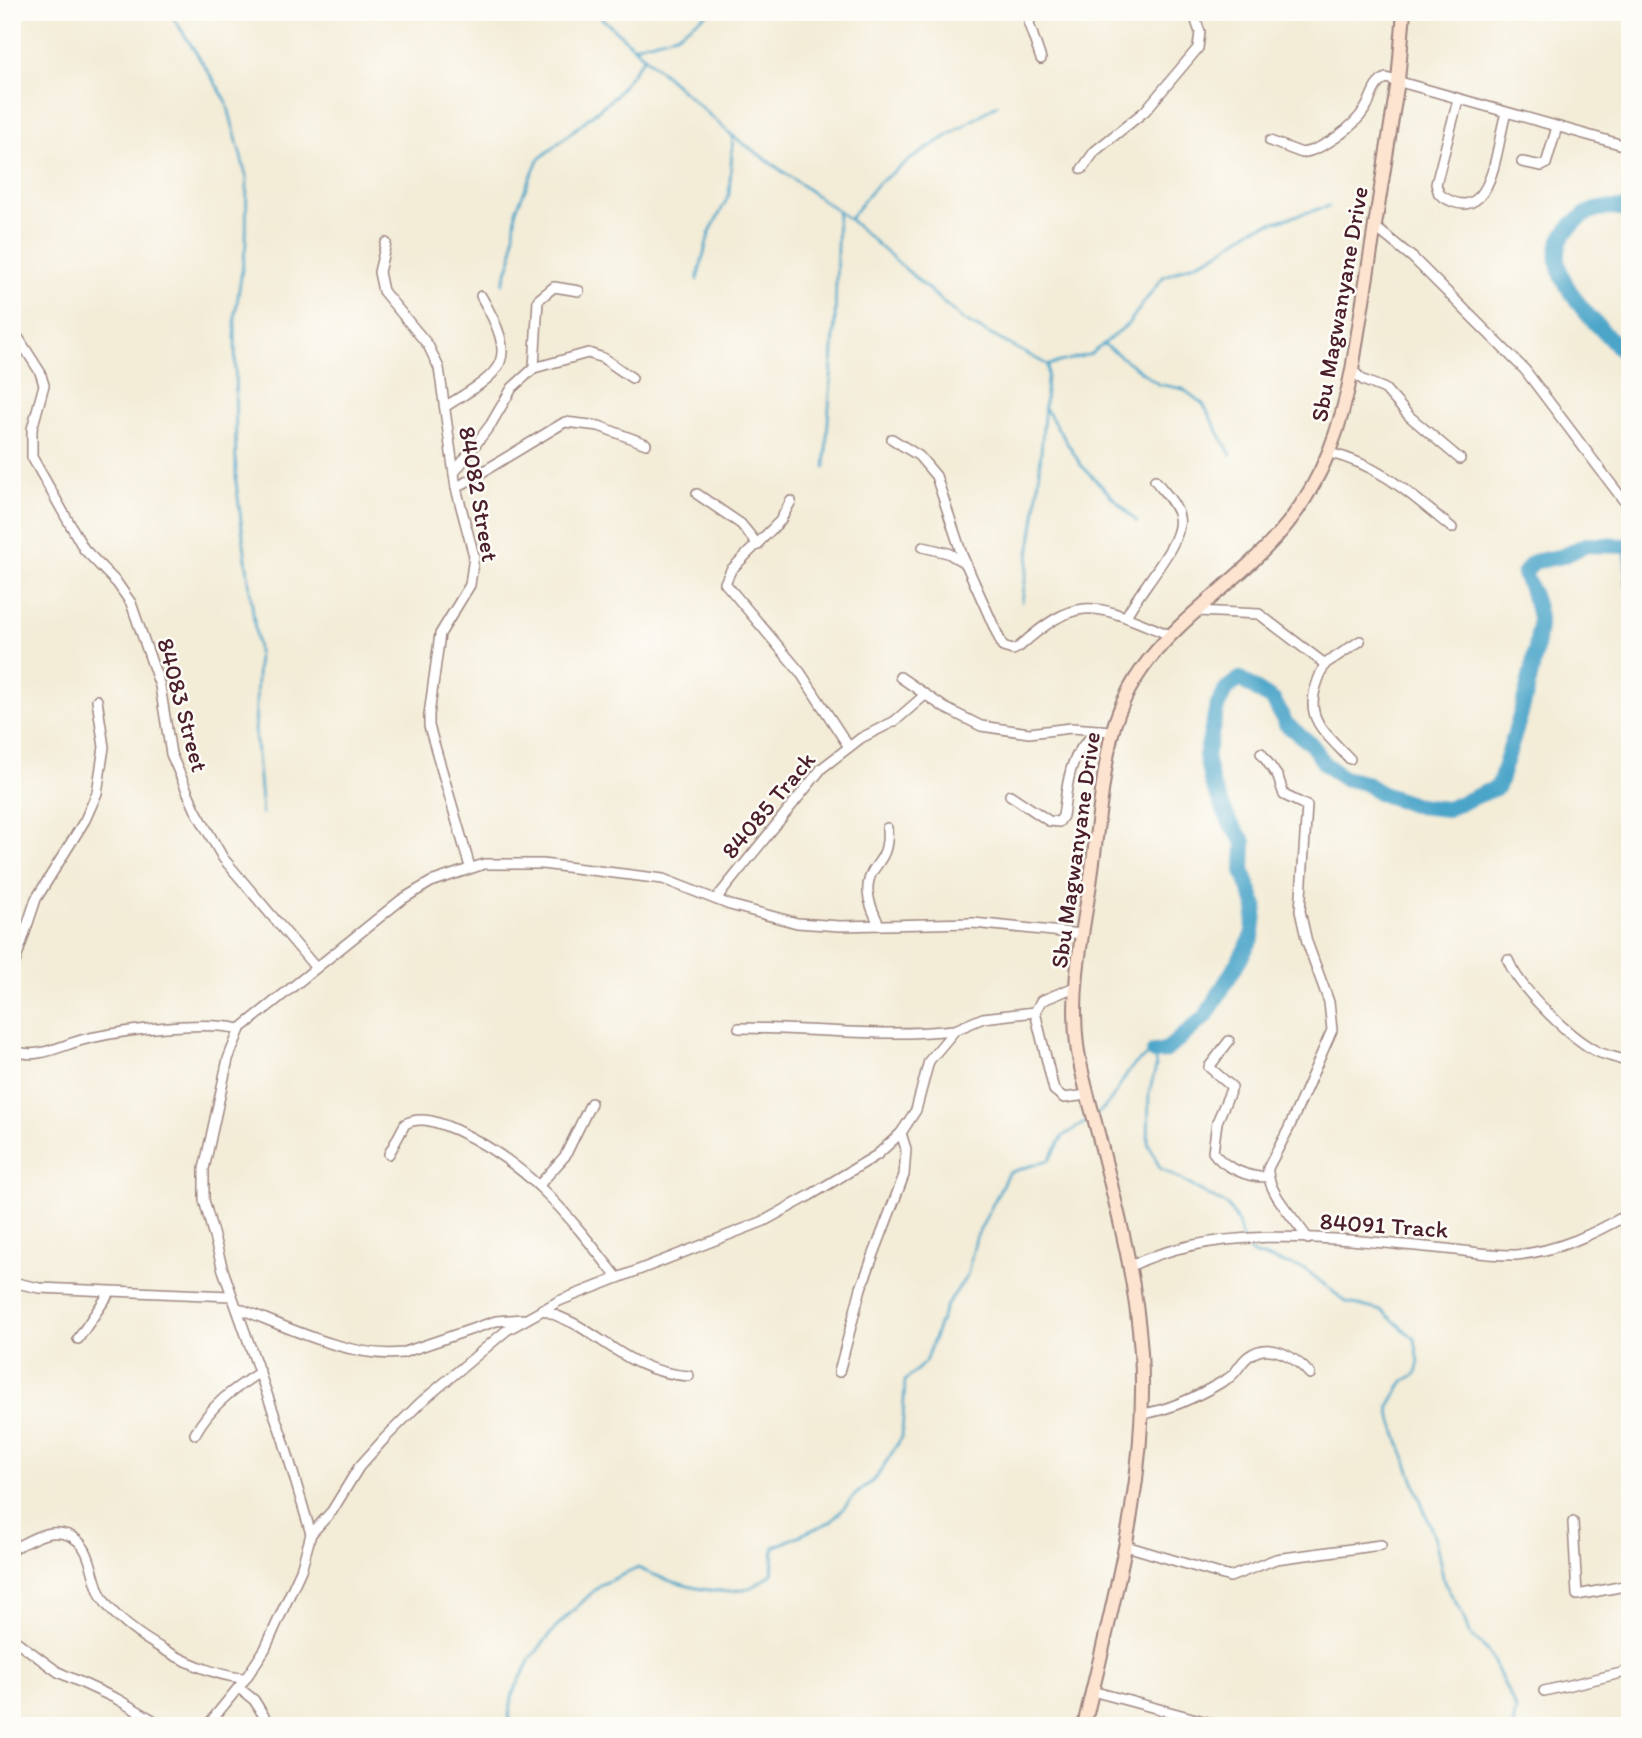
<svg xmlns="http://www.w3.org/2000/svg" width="1642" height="1738" font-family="Itim,sans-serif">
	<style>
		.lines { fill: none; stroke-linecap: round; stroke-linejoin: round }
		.stream { stroke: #4ba5c9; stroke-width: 2.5 }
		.river { stroke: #4ba5c9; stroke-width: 16 }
		.minor-casing { stroke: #9e8681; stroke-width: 12 }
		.secondary-casing { stroke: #9e8681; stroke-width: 16 }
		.minor { stroke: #fff; stroke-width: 9 }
		.secondary { stroke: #fde4d1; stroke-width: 12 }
		.labels { text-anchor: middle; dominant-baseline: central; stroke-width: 5; stroke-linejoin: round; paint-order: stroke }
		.street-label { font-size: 24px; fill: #4a1f2b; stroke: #fdfcf7 }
	</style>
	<rect width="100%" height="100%" fill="#fdfcf7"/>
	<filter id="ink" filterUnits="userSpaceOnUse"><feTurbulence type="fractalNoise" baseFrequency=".0143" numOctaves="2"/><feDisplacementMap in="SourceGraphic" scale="14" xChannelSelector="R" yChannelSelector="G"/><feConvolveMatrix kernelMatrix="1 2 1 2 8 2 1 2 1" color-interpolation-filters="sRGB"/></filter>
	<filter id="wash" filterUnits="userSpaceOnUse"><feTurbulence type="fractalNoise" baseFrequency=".00686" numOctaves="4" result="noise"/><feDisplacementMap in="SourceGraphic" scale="28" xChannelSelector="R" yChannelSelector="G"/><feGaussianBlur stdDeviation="1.57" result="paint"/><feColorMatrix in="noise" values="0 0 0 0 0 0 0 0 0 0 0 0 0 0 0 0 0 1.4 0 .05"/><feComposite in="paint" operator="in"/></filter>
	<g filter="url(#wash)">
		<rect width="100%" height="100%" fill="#f3ecd7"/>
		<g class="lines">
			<!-- stream -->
			<g class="stream">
				<polyline points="170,12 226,100 247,179 246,244 235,316 236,482 258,651 255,731 262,814"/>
				<polyline points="595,12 733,136 849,219 963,320 1048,365 1091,354 1128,324 1163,277 1211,257 1254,228 1329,206"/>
				<polyline points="634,46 676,35 710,12"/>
				<polyline points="850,218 876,185 911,159 998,104"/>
				<polyline points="697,280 709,234 729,195 733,136"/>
				<polyline points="503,283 512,258 516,210 538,160 615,96 645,56"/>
				<polyline points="1105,345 1158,384 1183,389 1203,404 1231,455"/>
				<polyline points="1045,408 1081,465 1137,522"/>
				<polyline points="825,467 835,319 838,211"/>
				<polyline points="1625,546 1626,584 1630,592"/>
				<polyline points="1022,602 1037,502 1048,366"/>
				<path d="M1097,1114c27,-20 21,-46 57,-62l2,15 -7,26 -1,50 12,25 68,38 10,16 6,24 9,8 52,15 41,33 36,9 33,28 4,23 -3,12 -12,7 -15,25 3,16 44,120 8,40 19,33 6,18 20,19 27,57 -3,17"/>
				<path d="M507,1726l6,-33 18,-35 26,-32 43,-41 38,-17c31,14 76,30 111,20 8,-2 16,-10 23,-14l2,-27 58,-26 23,-26 21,-17 26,-41 3,-56 20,-19 21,-56 21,-30 9,-38 32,-65 41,-13 14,-24 26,-16"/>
			</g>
			<!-- river -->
			<g class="river">
				<path d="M1630,209c-28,-2 -38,-3 -59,17 -44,42 32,103 59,133"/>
				<path d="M1154,1052l11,-1 41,-35 46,-78 4,-31 -13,-36 1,-29 -15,-21 -17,-37 -6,-28 11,-49 9,-18 14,-10 34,22 12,23 25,20 14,20 18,14 22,5 17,11 36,12 29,3 51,-22c16,-50 36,-110 41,-162 1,-16 -8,-36 -15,-51l9,-12 30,-6 23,-11 44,1"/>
			</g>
		</g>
	</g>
	<g filter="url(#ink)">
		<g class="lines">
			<!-- minor casing -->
			<g class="minor-casing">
				<g id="minor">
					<polyline points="1032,12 1029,24 1041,59"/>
					<path d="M1458,100l-22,84 3,10c55,40 57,-51 67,-81"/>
					<path d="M1270,141l32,12c22,-4 51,-25 63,-44 8,-12 7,-24 21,-31l244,69"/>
					<polyline points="1522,162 1542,166 1546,164 1557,127"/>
					<polyline points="1082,169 1095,151 1145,111 1198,48 1200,32 1193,12"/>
					<polyline points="1375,227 1413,258 1525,370 1624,501"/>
					<polyline points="386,243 379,272 383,291 428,345 439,368 456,488 474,556 470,585 440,634 429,715 429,726 470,867"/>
					<polyline points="12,328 40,372 44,385 32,429 32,457 84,549 117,583 131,603 160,686 171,754 195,809 223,858 316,968"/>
					<polyline points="534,368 538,300 554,287 579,291"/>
					<polyline points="1352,370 1363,380 1385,389 1409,416 1460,459"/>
					<path d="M446,406c59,-36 73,-44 35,-110"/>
					<path d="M892,439l27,17 17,20 26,79 41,92 10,3 6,-3c63,-57 78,-41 151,-12"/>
					<path d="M1330,453c52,13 81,42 122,75"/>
					<polyline points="454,473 491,424 512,388 534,368 588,353 603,358 632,378"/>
					<polyline points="456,488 565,422 599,426 646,444"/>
					<polyline points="697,494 741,524 758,545"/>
					<polyline points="791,501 780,521 731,570 725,583 800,672 849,747"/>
					<polyline points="923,547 948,553 965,563"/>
					<polyline points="1197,611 1259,614 1325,664 1360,641"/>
					<path d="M1126,617c11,-25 59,-75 53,-100 -3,-14 -16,-26 -24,-37"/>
					<path d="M1325,664c-24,50 -10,59 25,95"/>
					<polyline points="900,677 945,708 981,726 1029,733 1071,728 1112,731"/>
					<path d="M1261,753l17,24 6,18 23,11 -7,105 7,31 22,60 3,28 -44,100 -20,38c-2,24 28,51 40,71"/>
					<path d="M1010,795l39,26 10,1 4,-6c5,-35 5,-64 37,-86"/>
					<polyline points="716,899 822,768 861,738 895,721 925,695"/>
					<path d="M879,925c-5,-12 -12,-25 -11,-39 2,-24 22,-22 19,-58"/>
					<path d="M1508,960c11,28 59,75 86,90 11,6 24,7 36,13"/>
					<polyline points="12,971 36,899 85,820 97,793 104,747 97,700"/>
					<polyline points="1035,1012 1054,1090 1064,1098 1087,1095"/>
					<path d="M739,1028c72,0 143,10 215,2"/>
					<path d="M1229,1041l-20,26 23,20 -15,35 -4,30c9,14 38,28 55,24"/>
					<path d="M12,1051c30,9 49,-7 78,-13 37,-8 113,-18 150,-9"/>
					<path d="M389,1154l16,-30c16,-9 35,-1 51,6 74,34 112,85 161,147"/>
					<polyline points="540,1184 565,1156 591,1103"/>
					<path d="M1131,1266c88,-44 209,-27 305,-18 27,2 53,8 80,7 42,-4 78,-21 114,-42"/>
					<polyline points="12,1282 39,1288 231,1296"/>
					<path d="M238,1308c47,18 113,51 164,45l94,-32 27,-2"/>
					<path d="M542,1309c12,6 24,10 35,16 42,25 61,47 112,51"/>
					<polyline points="78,1339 110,1292"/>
					<polyline points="839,1372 861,1288 904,1175 906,1149 901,1133"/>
					<path d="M1142,1414c29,-4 60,-20 85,-35 10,-5 13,-17 22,-23 21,-16 47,2 61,18"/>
					<path d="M195,1434c16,-29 37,-44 65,-62"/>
					<polyline points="1573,1522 1577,1595 1630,1585"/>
					<polyline points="311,1534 332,1511 359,1467 385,1438 420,1403 507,1330 559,1301 764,1221 809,1196 877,1155 901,1133 916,1110 929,1061 955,1030 983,1018 1035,1012 1041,1001 1077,986"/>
					<polyline points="1126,1546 1230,1577 1276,1559 1381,1545"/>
					<path d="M12,1549c18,-8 36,-22 56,-14 26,9 22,44 35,64 21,35 103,79 143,79"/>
					<polyline points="12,1638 58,1672 117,1699 163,1726"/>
					<polyline points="239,1688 254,1700 270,1726"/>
					<polyline points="1092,1691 1222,1726"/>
					<polyline points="1544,1691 1630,1671"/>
					<polyline points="207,1726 246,1678 265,1649 301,1570 311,1534 283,1439 223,1270 204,1200 204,1169 228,1059 240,1029 401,900 431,882 484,864 542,864 663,879 730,905 797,923 840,926 973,923 1082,934"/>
				</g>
			</g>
			<!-- secondary casing -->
			<g class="secondary-casing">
				<path id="secondary" d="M1084,1726c29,-124 65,-246 57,-374 -5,-74 -24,-144 -42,-215 -8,-31 -18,-61 -22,-92 -7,-56 6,-113 14,-168 6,-43 10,-87 18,-130 20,-109 116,-145 179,-224 36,-46 53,-96 64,-153l46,-289 6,-69"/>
			</g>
			<!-- minor -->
			<use href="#minor" class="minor"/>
			<!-- secondary -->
			<use href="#secondary" class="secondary"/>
		</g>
	</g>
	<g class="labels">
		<!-- street labels -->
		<g class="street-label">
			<text transform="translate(1339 304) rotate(-80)">Sbu Magwanyane Drive</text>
			<text transform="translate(479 494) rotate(80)">84082 Street</text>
			<text transform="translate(183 705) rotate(75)">84083 Street</text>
			<text transform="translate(768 805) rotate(-50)">84085 Track</text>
			<text transform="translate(1075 850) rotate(-82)">Sbu Magwanyane Drive</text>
			<text transform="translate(1384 1225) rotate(4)">84091 Track</text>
		</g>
	</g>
	<!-- margin -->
	<rect width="1642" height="1738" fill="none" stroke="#fdfcf7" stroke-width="42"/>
</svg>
